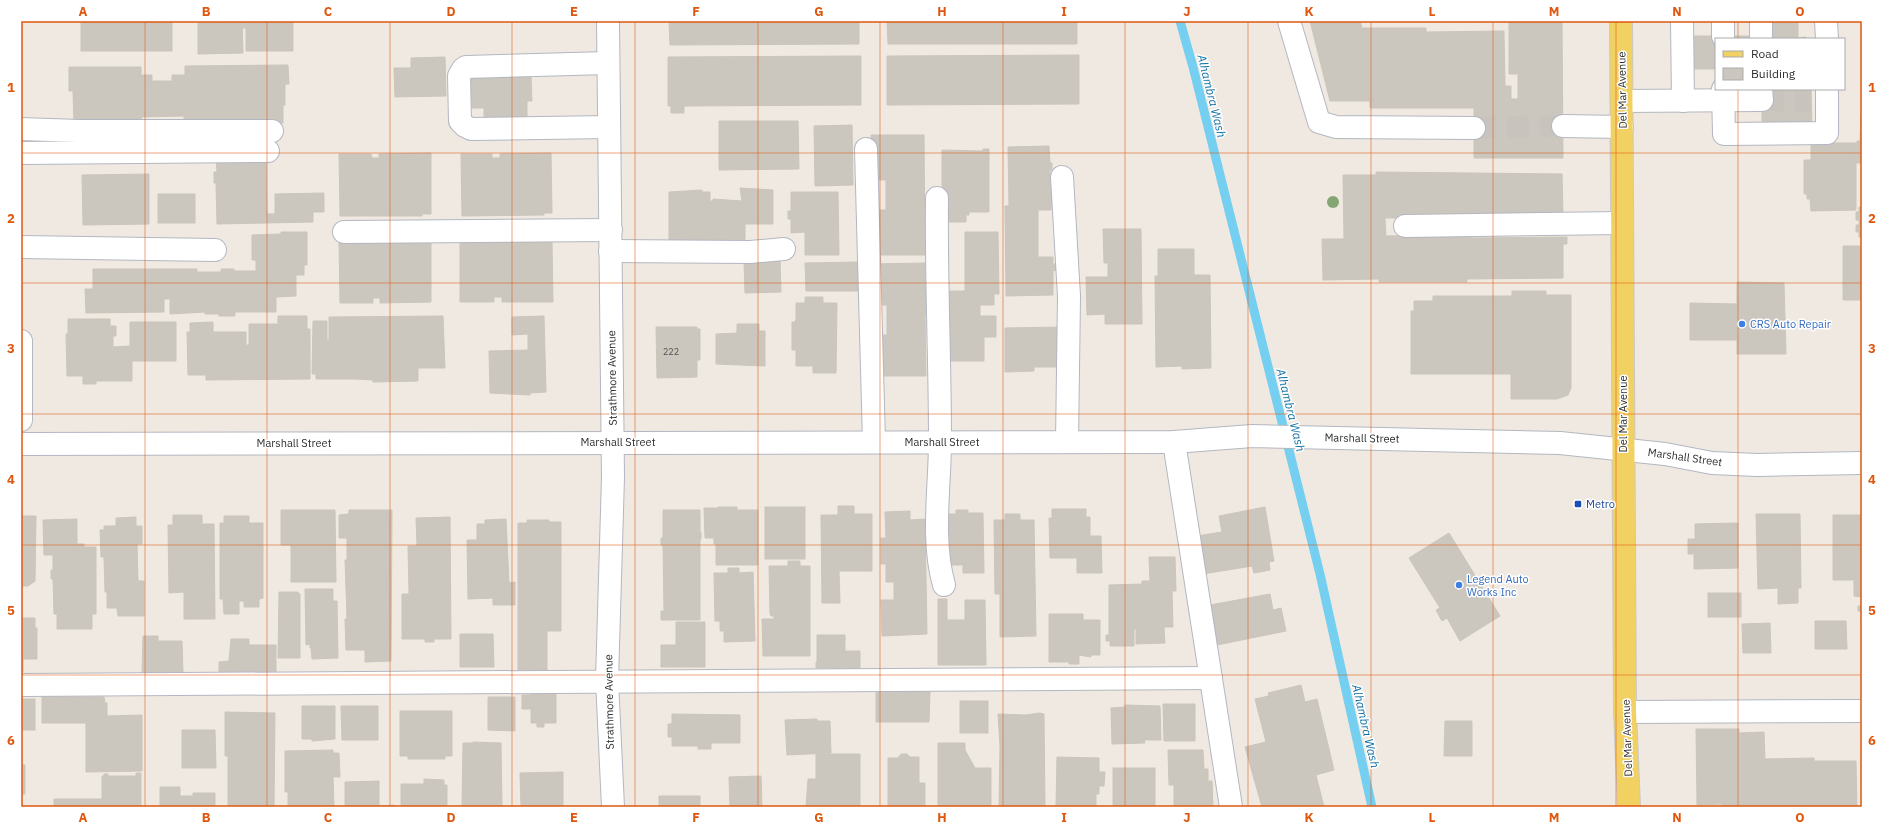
<svg xmlns="http://www.w3.org/2000/svg" width="1883" height="828" font-family="'IBM Plex Sans',sans-serif">
	<style>
		.lines { fill: none; stroke-linecap: round; stroke-linejoin: round }
		.stream { stroke: #75cff0; stroke-width: 9 }
		.building { fill: #cbc7bf; stroke: #cbc5ba }
		.minor-tunnel { stroke: #c8c4bd; stroke-width: 22; stroke-dasharray: 22 11; stroke-linecap: butt }
		.minor-casing { stroke: #b4b7c1; stroke-width: 24 }
		.major-casing { stroke: #c9c9c9; stroke-width: 24 }
		.minor { stroke: #fff; stroke-width: 22 }
		.major { stroke: #f2d163; stroke-width: 22 }
		.tree { fill: #84a574 }
		.grid { fill: none; stroke: #df570e; stroke-width: 1; stroke-opacity: 0.55 }
		.shop-dot { fill: #3f7fe0; stroke: #fff; stroke-width: 1.5 }
		.transit-dot { fill: #1a4fb4; stroke: #fff; stroke-width: 1.5 }
		.labels { text-anchor: middle; dominant-baseline: central; stroke-width: 3; stroke-linejoin: round; paint-order: stroke }
		.number-label { font-size: 9px; fill: #555452 }
		.street-label { font-size: 11px; fill: #2e2e2e; stroke: #fff }
		.shop-label { font-size: 11px; fill: #366cbe; stroke: #fff; text-anchor: start }
		.transit-label { font-size: 11px; fill: #164399; stroke: #fff; text-anchor: start }
		.water-label { font-size: 12px; font-style: italic; fill: #0d6fa3; stroke: #fff }
		.neatline { fill: none; stroke: #df570e; stroke-width: 1.5 }
		.grid-label { font-size: 13px; text-anchor: middle; font-weight: bold; fill: #df570e }
	</style>
	<rect width="100%" height="100%" fill="#efe9e1"/>
	<g class="lines">
		<!-- stream -->
		<polyline class="stream" points="1180,21 1193,67 1320,574 1372,807"/>
	</g>
	<!-- building -->
	<g class="building">
		<rect x="81" y="21" width="91" height="30"/>
		<polygon points="243,21 293,21 293,51 246,51 246,28 243,28"/>
		<polygon points="669,21 859,21 859,44 670,45"/>
		<polygon points="887,21 1077,21 1077,44 888,44"/>
		<polygon points="1310,21 1360,21 1362,28 1426,28 1426,32 1504,31 1505,86 1511,86 1511,99 1518,99 1518,74 1509,74 1509,21 1562,21 1563,158 1474,158 1474,108 1370,108 1370,101 1330,101"/>
		<polygon points="1765,21 1798,21 1798,38 1806,37 1806,39 1765,39"/>
		<polygon points="242,22 243,53 198,54 198,23"/>
		<polygon points="1689,36 1759,36 1759,39 1716,39 1716,69 1690,69"/>
		<polygon points="1079,55 1079,104 887,105 887,56"/>
		<polygon points="861,56 861,105 684,106 684,113 671,113 671,106 668,106 668,57"/>
		<polygon points="445,57 446,96 395,97 394,68 411,68 411,58"/>
		<polygon points="288,65 289,84 285,84 285,105 283,105 283,123 184,124 184,116 141,117 142,124 74,125 73,91 69,91 69,67 141,67 141,75 152,75 152,81 172,81 172,75 185,75 185,66"/>
		<polygon points="531,76 532,101 527,101 527,119 484,119 484,108 472,108 471,77"/>
		<polygon points="1762,89 1811,89 1812,129 1762,129"/>
		<polygon points="1861,114 1862,163 1856,163 1857,141 1860,141"/>
		<polygon points="719,121 798,121 799,169 719,170"/>
		<polygon points="852,125 853,185 815,186 814,126"/>
		<polygon points="871,135 924,135 925,255 872,255 876,210 886,210 886,180 876,180 871,159"/>
		<polygon points="1811,143 1856,143 1856,210 1811,211 1810,199 1807,199 1807,194 1804,194 1804,160 1811,160"/>
		<polygon points="1049,146 1050,163 1052,163 1052,170 1050,170 1050,185 1052,185 1051,210 1038,210 1038,257 1053,257 1053,264 1056,264 1056,270 1053,271 1053,295 1006,296 1005,206 1009,206 1008,147"/>
		<polygon points="983,149 989,149 989,212 969,212 969,215 966,215 966,222 948,222 948,215 945,215 942,192 942,150 983,151"/>
		<polygon points="431,153 431,214 422,214 422,216 340,216 339,154 371,154 372,158 379,158 379,154"/>
		<polygon points="551,153 552,213 544,213 544,215 462,216 461,154 492,154 492,158 500,158 500,154"/>
		<polygon points="266,156 267,214 275,214 275,194 324,193 324,212 313,212 313,222 217,224 216,183 214,183 214,172 217,172 216,157"/>
		<polygon points="1376,172 1562,174 1563,214 1471,218 1385,218 1386,236 1471,235 1471,238 1567,237 1567,244 1563,244 1563,278 1467,279 1467,282 1379,282 1379,279 1323,280 1322,239 1344,239 1343,175 1376,175"/>
		<polygon points="149,174 149,224 83,225 82,175"/>
		<polygon points="740,188 773,190 773,224 745,224 745,248 704,248 704,240 669,240 669,192 702,190 702,192 710,192 710,201 713,201 713,199 742,201"/>
		<polygon points="791,192 838,192 839,255 805,255 805,232 791,233 791,219 788,219 788,211 791,211"/>
		<rect x="158" y="194" width="37" height="29"/>
		<polygon points="1859,207 1862,207 1862,237 1859,237 1859,232 1856,232 1856,225 1859,225 1859,220 1856,220 1856,212 1859,212"/>
		<polygon points="1103,229 1141,229 1142,324 1105,324 1105,314 1087,315 1086,277 1108,277 1108,263 1104,263"/>
		<polygon points="281,232 307,232 307,265 304,265 304,275 296,275 296,296 276,297 276,312 235,312 235,316 219,316 219,314 205,314 205,312 170,314 170,299 164,299 164,312 86,313 85,289 93,289 93,269 197,269 197,272 221,272 221,269 234,269 234,271 256,271 256,260 252,260 252,235 281,234"/>
		<polygon points="965,232 998,232 999,294 994,294 994,305 980,305 980,316 996,316 996,337 984,337 984,361 942,361 945,291 965,291"/>
		<polygon points="460,240 552,241 553,302 502,302 502,297 494,297 494,302 460,302"/>
		<polygon points="339,241 431,242 431,302 380,303 380,298 373,298 373,303 340,303"/>
		<polygon points="1843,246 1860,246 1860,250 1862,250 1862,300 1843,300"/>
		<polygon points="1158,249 1194,249 1194,275 1210,275 1211,368 1182,369 1182,366 1156,367 1155,276 1158,276"/>
		<polygon points="780,259 781,292 745,293 744,261"/>
		<polygon points="858,262 858,291 806,291 805,263"/>
		<polygon points="925,263 925,280 927,280 928,314 925,314 926,376 873,376 878,335 887,335 887,305 878,305 872,264"/>
		<polygon points="1737,282 1784,283 1786,354 1737,354 1737,340 1690,340 1690,303 1737,304"/>
		<polygon points="1512,291 1546,291 1546,295 1571,295 1571,388 1568,395 1557,399 1511,399 1511,374 1411,374 1411,311 1414,311 1414,301 1433,301 1433,296 1512,296"/>
		<polygon points="805,297 823,297 823,303 837,303 836,373 813,373 813,366 796,366 796,350 792,350 792,322 795,322 796,319 796,303 805,303"/>
		<polygon points="278,316 307,316 307,329 310,329 310,379 206,380 206,375 188,375 187,332 190,332 190,323 213,322 213,332 246,332 246,345 249,345 249,324 278,324"/>
		<polygon points="443,316 445,368 418,368 418,381 373,382 373,380 354,379 316,379 316,374 312,374 313,321 327,321 327,340 329,340 329,317"/>
		<polygon points="544,316 546,392 530,393 530,395 490,393 489,351 528,350 528,334 512,335 512,317"/>
		<polygon points="68,319 110,319 110,326 116,326 116,336 113,336 113,347 130,346 130,322 176,322 176,361 132,361 132,381 96,381 96,384 83,384 83,376 67,376 66,334 68,334"/>
		<polygon points="737,324 759,324 759,331 765,331 765,366 716,364 716,334 737,333"/>
		<polygon points="656,327 697,327 697,329 700,329 700,360 697,360 697,377 657,378"/>
		<polygon points="1062,327 1063,367 1034,367 1034,371 1005,372 1005,328"/>
		<polygon points="838,506 854,506 854,514 872,514 872,571 839,571 840,603 822,603 821,515 838,515"/>
		<polygon points="718,507 737,507 737,510 758,510 758,565 716,565 716,544 714,544 714,538 705,538 704,508 718,508"/>
		<rect x="765" y="507" width="40" height="52"/>
		<polygon points="1265,507 1274,561 1269,562 1270,570 1254,573 1252,566 1203,574 1197,536 1222,532 1219,516"/>
		<polygon points="1052,509 1086,509 1086,517 1090,517 1090,536 1101,536 1102,573 1077,573 1077,558 1050,558 1049,518 1052,518"/>
		<polygon points="281,510 335,510 336,582 291,582 291,545 281,545"/>
		<polygon points="349,510 392,510 391,661 365,662 365,650 346,650 345,619 347,619 345,560 347,560 347,538 339,538 339,515 349,514"/>
		<polygon points="663,510 700,510 700,532 701,532 701,539 700,539 700,620 661,620 661,611 664,611 663,545 661,545 661,538 663,538"/>
		<polygon points="956,510 968,510 968,513 983,513 984,573 963,573 963,565 943,565 942,514 956,514"/>
		<polygon points="910,511 910,520 925,519 927,634 882,636 881,600 894,600 894,582 886,582 886,564 881,564 881,538 886,538 885,512"/>
		<polygon points="1005,514 1020,514 1020,520 1034,520 1036,636 1000,637 1000,594 995,594 994,520 1005,520"/>
		<polygon points="1756,514 1800,514 1801,588 1798,588 1798,603 1778,604 1778,588 1758,589"/>
		<polygon points="173,515 202,515 202,524 214,524 215,619 184,619 184,592 169,593 168,525 173,525"/>
		<polygon points="1833,515 1862,515 1862,637 1861,611 1858,611 1858,606 1861,606 1861,597 1854,596 1854,580 1833,580"/>
		<polygon points="21,516 36,516 35,581 28,586 21,586"/>
		<polygon points="224,516 249,516 249,523 263,523 263,598 259,599 259,607 244,607 244,601 239,601 239,614 224,614 223,599 220,599 220,523 224,523"/>
		<polygon points="136,517 136,526 142,526 142,544 137,544 138,581 144,581 144,616 118,616 117,608 107,608 107,592 105,592 104,557 101,557 100,530 104,530 104,526 116,526 116,518"/>
		<polygon points="450,517 451,639 434,639 434,642 425,642 425,639 402,639 402,594 409,594 408,546 417,546 416,518"/>
		<polygon points="77,519 77,544 84,544 84,547 96,547 96,614 92,614 92,629 57,629 57,614 54,614 53,579 51,579 51,570 53,570 53,555 44,555 43,520"/>
		<polygon points="506,519 509,583 515,582 515,605 493,605 493,598 468,599 467,540 477,540 477,524 485,524 485,520"/>
		<polygon points="527,520 549,520 549,522 561,522 561,631 547,631 547,670 518,670 518,523 527,523"/>
		<polygon points="1738,523 1738,568 1694,569 1694,554 1688,554 1688,539 1695,539 1695,524"/>
		<polygon points="1449,533 1500,616 1460,641 1447,618 1442,621 1436,610 1440,608 1409,558"/>
		<polygon points="1149,557 1175,557 1176,591 1172,591 1173,627 1164,627 1165,643 1136,644 1136,629 1134,629 1134,646 1110,646 1110,641 1106,641 1106,635 1109,635 1109,585 1142,584 1142,581 1150,581"/>
		<polygon points="788,561 800,561 800,566 810,566 810,656 763,656 762,619 774,619 774,616 771,616 770,614 769,566 788,566"/>
		<polygon points="728,568 739,568 739,573 753,572 755,641 724,642 724,631 720,631 720,621 715,621 714,573 728,573"/>
		<polygon points="305,589 333,589 333,601 337,601 338,658 312,659 311,648 310,648 310,644 306,645"/>
		<polygon points="279,592 297,592 300,594 300,658 278,658"/>
		<rect x="1708" y="593" width="33" height="24"/>
		<polygon points="1270,594 1273,610 1281,608 1286,631 1217,645 1210,605"/>
		<polygon points="938,599 947,599 947,620 965,620 965,600 985,600 986,665 938,665"/>
		<polygon points="1049,614 1083,614 1083,620 1100,620 1100,655 1091,655 1091,657 1079,655 1079,664 1069,664 1069,662 1049,662"/>
		<polygon points="21,618 35,618 35,628 37,628 37,659 23,659 23,672 21,672"/>
		<polygon points="1815,621 1846,621 1847,649 1815,649"/>
		<polygon points="676,622 705,622 705,667 661,667 661,645 676,645"/>
		<polygon points="1770,623 1771,653 1743,653 1742,624"/>
		<polygon points="460,634 493,634 494,667 460,667"/>
		<polygon points="817,635 845,635 845,651 860,651 860,668 816,668 816,662 817,662"/>
		<polygon points="143,636 158,636 158,641 182,641 183,673 142,673"/>
		<polygon points="231,639 249,639 249,645 276,645 276,673 229,674 229,672 219,672 219,662 229,661"/>
		<polygon points="1301,685 1305,702 1317,699 1334,770 1316,775 1324,807 1262,807 1245,747 1266,742 1255,699 1269,696 1268,693"/>
		<polygon points="876,691 930,692 929,722 876,722"/>
		<polygon points="531,693 556,693 556,723 544,723 544,727 537,727 537,723 531,723 531,709 522,709 522,695 531,695"/>
		<polygon points="42,697 104,697 105,703 107,703 107,716 142,715 142,771 86,772 86,723 42,723"/>
		<polygon points="488,697 515,697 515,731 488,730"/>
		<rect x="21" y="699" width="14" height="31"/>
		<rect x="960" y="701" width="28" height="32"/>
		<polygon points="1163,704 1195,704 1195,741 1164,741"/>
		<polygon points="1125,705 1160,706 1161,740 1144,740 1145,743 1112,744 1111,708 1125,707"/>
		<polygon points="302,706 335,706 335,739 312,741 312,739 302,739"/>
		<polygon points="341,706 378,706 378,740 342,740"/>
		<polygon points="400,711 452,711 452,756 445,756 445,759 408,759 408,756 400,756"/>
		<polygon points="225,712 275,713 274,807 228,807 228,756 225,756"/>
		<polygon points="1040,713 1044,714 1045,807 999,807 1000,746 998,714 1026,715"/>
		<polygon points="672,714 740,715 740,743 711,743 711,749 698,749 698,746 672,746 672,737 668,737 668,724 672,724"/>
		<polygon points="817,719 817,721 830,721 831,753 787,755 785,720"/>
		<polygon points="1445,721 1472,721 1472,756 1444,756"/>
		<polygon points="1696,729 1739,729 1739,733 1764,732 1765,759 1814,758 1814,761 1856,761 1857,807 1722,807 1722,804 1697,805"/>
		<polygon points="182,730 215,730 216,768 182,768"/>
		<polygon points="473,742 501,743 502,807 515,807 462,807 463,743 473,743"/>
		<polygon points="938,743 965,743 965,750 975,768 991,768 991,807 938,807"/>
		<polygon points="333,750 333,753 339,753 340,777 333,777 334,807 288,807 288,792 285,792 285,751"/>
		<polygon points="1168,750 1203,750 1204,769 1208,769 1208,781 1212,781 1213,807 1174,807 1174,785 1169,785"/>
		<polygon points="816,754 860,754 860,807 806,807 808,779 816,779"/>
		<polygon points="901,754 907,754 910,757 919,757 919,783 925,783 925,807 888,807 888,758 898,758"/>
		<polygon points="1057,757 1099,758 1099,772 1105,772 1104,786 1099,786 1099,794 1096,794 1096,807 1056,807"/>
		<rect x="21" y="765" width="4" height="29"/>
		<rect x="1113" y="768" width="42" height="39"/>
		<polygon points="563,772 563,807 521,807 520,773"/>
		<polygon points="136,773 141,773 141,807 54,807 54,799 102,799 102,776 104,776 104,774 108,774 108,776 136,776"/>
		<polygon points="761,776 762,807 730,807 729,777"/>
		<polygon points="424,779 444,780 444,785 447,785 447,807 401,807 401,784 424,784"/>
		<polygon points="379,781 379,806 394,805 394,807 342,807 345,807 345,782"/>
		<polygon points="160,787 180,787 180,796 193,796 193,793 215,793 215,807 160,807"/>
		<rect x="659" y="796" width="41" height="11"/>
	</g>
	<g class="lines">
		<!-- minor-tunnel -->
		<g class="minor-tunnel">
			<polyline points="1762,100 1811,101"/>
			<polyline points="1474,128 1563,126"/>
		</g>
		<!-- minor casing -->
		<g class="minor-casing">
			<g id="minor">
				<polyline points="608,21 613,477 607,680 613,807"/>
				<polyline points="1289,21 1319,122 1336,127 1474,128"/>
				<polyline points="1682,21 1683,101"/>
				<polyline points="1761,21 1761,39"/>
				<polyline points="1826,21 1827,39"/>
				<polyline points="1723,36 1723,21"/>
				<polyline points="608,63 466,67 463,69 459,76 460,121 465,126 471,129 609,127"/>
				<polyline points="1723,89 1724,134 1827,133 1827,89"/>
				<polyline points="1622,101 1762,100 1761,89"/>
				<polyline points="1563,126 1622,127"/>
				<polyline points="21,129 79,131 272,131"/>
				<polyline points="866,149 874,442"/>
				<polyline points="21,153 268,151"/>
				<polyline points="1062,177 1069,296 1067,442"/>
				<path d="M937,198c-1,81 3,162 3,243 0,46 -9,99 4,144"/>
				<polyline points="1405,226 1622,223"/>
				<polyline points="344,232 611,230"/>
				<polyline points="21,247 215,250"/>
				<polyline points="610,251 750,252 784,249"/>
				<polyline points="21,341 21,420"/>
				<polyline points="1174,442 1231,807"/>
				<polyline points="21,444 1174,442 1252,436 1560,443 1665,454 1712,463 1757,465 1862,463"/>
				<polyline points="21,685 1211,678"/>
				<polyline points="1625,712 1862,711"/>
			</g>
		</g>
		<!-- major casing -->
		<g class="major-casing">
			<polyline id="major" points="1621,21 1625,712 1629,807"/>
		</g>
		<!-- minor -->
		<use href="#minor" class="minor"/>
		<!-- major -->
		<use href="#major" class="major"/>
	</g>
	<!-- trees -->
	<circle class="tree" cx="1333" cy="202" r="6"/>
	<!-- grid -->
	<path class="grid" d="M145,21v786M267,21v786M390,21v786M512,21v786M635,21v786M758,21v786M880,21v786M1003,21v786M1125,21v786M1248,21v786M1371,21v786M1493,21v786M1616,21v786M1738,21v18M1738,89v718M21,153h1841M21,283h1841M21,414h1841M21,545h1841M21,675h1841"/>
	<!-- markers -->
	<g class="shop-dot">
		<circle cx="1742" cy="324" r="4"/>
		<circle cx="1459" cy="585" r="4"/>
	</g>
	<rect class="transit-dot" x="1574" y="500" width="8" height="8" rx="2"/>
	<g class="labels">
		<!-- number labels -->
		<g class="number-label">
			<text x="671" y="351">222</text>
		</g>
		<!-- street labels -->
		<g class="street-label">
			<text transform="translate(1622 90) rotate(-91)">Del Mar Avenue</text>
			<text transform="translate(612 378) rotate(-91)">Strathmore Avenue</text>
			<text transform="translate(1623 414) rotate(-90)">Del Mar Avenue</text>
			<text transform="translate(1362 438) rotate(1)">Marshall Street</text>
			<text x="618" y="442">Marshall Street</text>
			<text x="942" y="442">Marshall Street</text>
			<text x="294" y="443">Marshall Street</text>
			<text transform="translate(1685 457) rotate(8)">Marshall Street</text>
			<text transform="translate(609 702) rotate(-91)">Strathmore Avenue</text>
			<text transform="translate(1627 738) rotate(-92)">Del Mar Avenue</text>
		</g>
		<!-- shop labels -->
		<g class="shop-label">
			<text x="1750" y="324">CRS Auto Repair</text>
			<text x="1467" y="579">Legend Auto<tspan x="1467" dy="13">Works Inc</tspan></text>
		</g>
		<!-- transit labels -->
		<g class="transit-label">
			<text x="1586" y="504">Metro</text>
		</g>
		<!-- water labels -->
		<g class="water-label">
			<text transform="translate(1212 96) rotate(76)">Alhambra Wash</text>
			<text transform="translate(1291 410) rotate(76)">Alhambra Wash</text>
			<text transform="translate(1366 726) rotate(77)">Alhambra Wash</text>
		</g>
	</g>
	<!-- border -->
	<rect width="1883" height="828" fill="none" stroke="#ffffff" stroke-width="44"/>
	<!-- legend -->
	<rect x="1715" y="38" width="130" height="52" fill="#ffffff" stroke="#ababab"/>
	<rect x="1723" y="51" width="20" height="6" fill="#f2d163" stroke="#ababab"/>
	<text x="1751" y="58" font-size="12" fill="#2e2e2e">Road</text>
	<rect x="1723" y="68" width="20" height="12" fill="#cbc7bf" stroke="#ababab"/>
	<text x="1751" y="78" font-size="12" fill="#2e2e2e">Building</text>
	<rect x="22" y="22" width="1839" height="784" class="neatline"/>
	<g class="grid-label">
		<text x="83" y="16">A</text>
		<text x="206" y="16">B</text>
		<text x="328" y="16">C</text>
		<text x="451" y="16">D</text>
		<text x="574" y="16">E</text>
		<text x="696" y="16">F</text>
		<text x="819" y="16">G</text>
		<text x="942" y="16">H</text>
		<text x="1064" y="16">I</text>
		<text x="1187" y="16">J</text>
		<text x="1309" y="16">K</text>
		<text x="1432" y="16">L</text>
		<text x="1554" y="16">M</text>
		<text x="1677" y="16">N</text>
		<text x="1800" y="16">O</text>
		<text x="11" y="92">1</text>
		<text x="1872" y="92">1</text>
		<text x="11" y="223">2</text>
		<text x="1872" y="223">2</text>
		<text x="11" y="353">3</text>
		<text x="1872" y="353">3</text>
		<text x="11" y="484">4</text>
		<text x="1872" y="484">4</text>
		<text x="11" y="615">5</text>
		<text x="1872" y="615">5</text>
		<text x="11" y="745">6</text>
		<text x="1872" y="745">6</text>
		<text x="83" y="822">A</text>
		<text x="206" y="822">B</text>
		<text x="328" y="822">C</text>
		<text x="451" y="822">D</text>
		<text x="574" y="822">E</text>
		<text x="696" y="822">F</text>
		<text x="819" y="822">G</text>
		<text x="942" y="822">H</text>
		<text x="1064" y="822">I</text>
		<text x="1187" y="822">J</text>
		<text x="1309" y="822">K</text>
		<text x="1432" y="822">L</text>
		<text x="1554" y="822">M</text>
		<text x="1677" y="822">N</text>
		<text x="1800" y="822">O</text>
	</g>
</svg>
